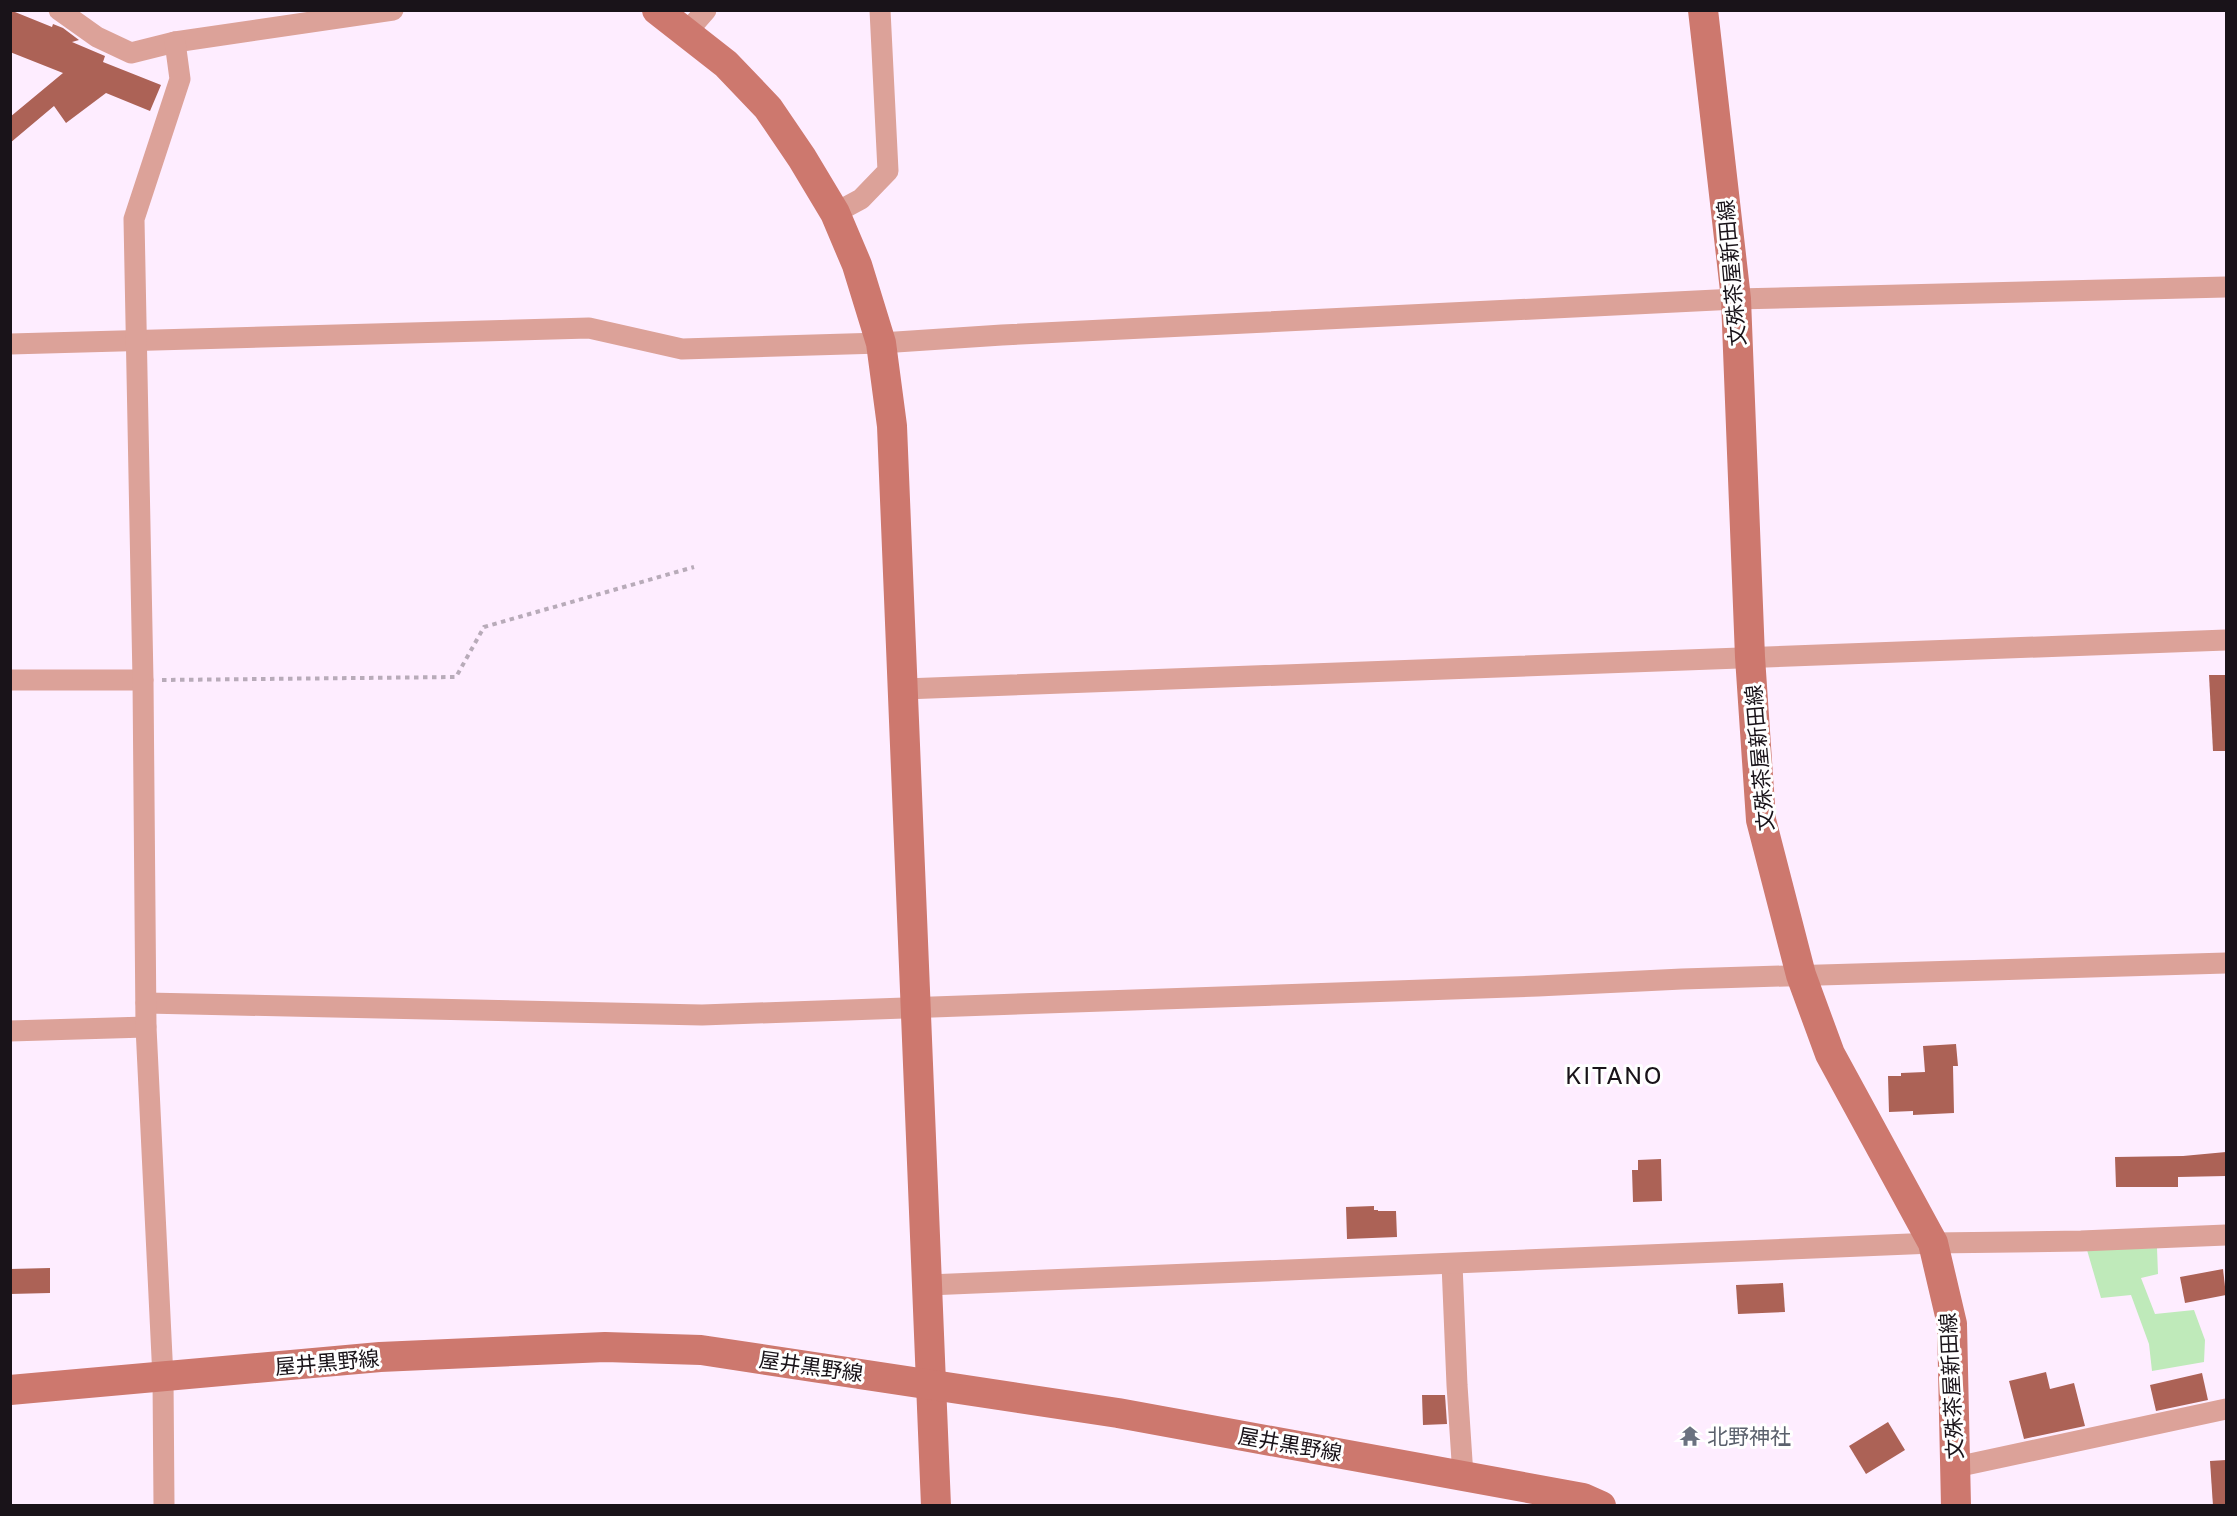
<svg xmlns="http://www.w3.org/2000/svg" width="2237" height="1516" font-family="'Golos Text','Noto Sans JP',sans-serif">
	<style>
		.green { fill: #bfeaba }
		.building { fill: #ac6256 }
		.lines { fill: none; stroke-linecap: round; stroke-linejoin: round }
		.path { stroke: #b8abb9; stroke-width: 4; stroke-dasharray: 4.5 4.5; stroke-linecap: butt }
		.street { stroke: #dca299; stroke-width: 21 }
		.secondary { stroke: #cd786e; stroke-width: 30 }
		.labels { text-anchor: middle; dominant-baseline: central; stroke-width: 6; stroke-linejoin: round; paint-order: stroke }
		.street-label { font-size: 21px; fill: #191319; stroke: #fff }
		.worship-label { font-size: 21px; fill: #5b616d; stroke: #fff; text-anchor: start }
		.quarter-label { font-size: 24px; letter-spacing: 1.5px; fill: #191319; stroke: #fff }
	</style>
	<rect width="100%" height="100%" fill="#feedff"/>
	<!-- green -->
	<polygon class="green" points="2157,1248 2158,1274 2141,1278 2155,1314 2194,1310 2205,1340 2204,1362 2152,1371 2149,1344 2131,1295 2101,1298 2087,1250"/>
	<!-- building -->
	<g class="building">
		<polygon points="10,10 52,27 53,24 63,28 79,40 72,42 105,56 103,62 161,85 150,111 106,93 66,123 54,106 10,143 10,117 63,73 10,52"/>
		<polygon points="2209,675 2226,675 2226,751 2213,751"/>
		<polygon points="1956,1044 1958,1066 1953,1066 1954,1113 1913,1115 1913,1111 1889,1112 1888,1076 1901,1076 1901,1073 1925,1072 1923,1046"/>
		<polygon points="2226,1152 2226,1176 2178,1177 2178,1187 2116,1187 2115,1157 2183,1156"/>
		<polygon points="1661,1159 1662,1201 1633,1202 1632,1170 1638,1170 1638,1160"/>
		<polygon points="1374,1206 1374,1210 1378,1210 1378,1211 1396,1211 1397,1237 1347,1239 1346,1207"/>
		<polygon points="50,1268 50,1293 10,1294 10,1269"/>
		<polygon points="2223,1269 2226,1295 2185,1303 2180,1277"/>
		<polygon points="1783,1283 1785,1312 1738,1314 1736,1285"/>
		<polygon points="2046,1372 2050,1389 2074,1383 2085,1426 2024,1439 2009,1381"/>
		<polygon points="2202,1373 2208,1400 2156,1411 2150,1385"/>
		<polygon points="1422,1395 1445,1395 1447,1424 1423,1425"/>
		<polygon points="1888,1422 1905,1450 1866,1474 1849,1446"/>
		<polygon points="2226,1460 2226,1506 2213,1506 2210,1461"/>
	</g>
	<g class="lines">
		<!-- path -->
		<polyline class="path" points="162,680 456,677 484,627 694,567"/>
		<!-- street -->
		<g class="street">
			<polyline points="59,10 97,37 131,53 175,42 393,10"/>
			<polyline points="686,33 706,10"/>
			<polyline points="835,213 861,199 888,171 880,10"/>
			<polyline points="10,344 589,328 682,349 881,343 1002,335 1736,299 2226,287"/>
			<polyline points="10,680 143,680"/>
			<polyline points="904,689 2226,640"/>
			<polyline points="146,1003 702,1015 1538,986 1682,979 2226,963"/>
			<polyline points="10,1031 146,1027"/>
			<polyline points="1452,1264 1457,1385 1463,1476"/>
			<polyline points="928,1285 1933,1243 2081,1241 2226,1235"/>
			<polyline points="1956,1467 2226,1409"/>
			<polyline points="164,1506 163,1378 146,1027 143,680 134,219 180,79 175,42"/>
		</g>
		<!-- secondary -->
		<g class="secondary">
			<polyline points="657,10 726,64 768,108 802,158 835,213 857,265 881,343 892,426 936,1506"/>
			<polyline points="1703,10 1736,299 1750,657 1761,820 1801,975 1830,1054 1933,1243 1952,1324 1956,1506"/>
			<polyline points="10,1390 380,1357 605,1347 701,1350 1118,1413 1583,1498 1601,1506"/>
		</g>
	</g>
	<!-- icons -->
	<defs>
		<g id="temple-bare" transform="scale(1.62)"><path d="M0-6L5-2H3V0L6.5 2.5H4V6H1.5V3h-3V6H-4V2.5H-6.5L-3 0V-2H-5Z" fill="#6b7280" stroke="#fff" stroke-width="2.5" paint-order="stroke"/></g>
	</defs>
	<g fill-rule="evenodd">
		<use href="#temple-bare" x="1690" y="1436"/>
	</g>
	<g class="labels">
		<!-- street labels -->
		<g class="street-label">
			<text transform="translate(1731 273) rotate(-95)">文殊茶屋新田線</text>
			<text transform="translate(1759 758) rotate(-95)">文殊茶屋新田線</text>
			<text transform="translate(327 1362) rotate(-5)">屋井黒野線</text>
			<text transform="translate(811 1366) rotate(8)">屋井黒野線</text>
			<text transform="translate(1951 1386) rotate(-93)">文殊茶屋新田線</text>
			<text transform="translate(1290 1444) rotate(10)">屋井黒野線</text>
		</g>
		<!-- worship labels -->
		<g class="worship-label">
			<text x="1707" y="1436">北野神社</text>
		</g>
		<!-- quarter labels -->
		<g class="quarter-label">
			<text x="1614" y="1074">KITANO</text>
		</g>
	</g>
	<!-- border -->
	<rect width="2237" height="1516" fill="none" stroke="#191319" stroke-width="24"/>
</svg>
